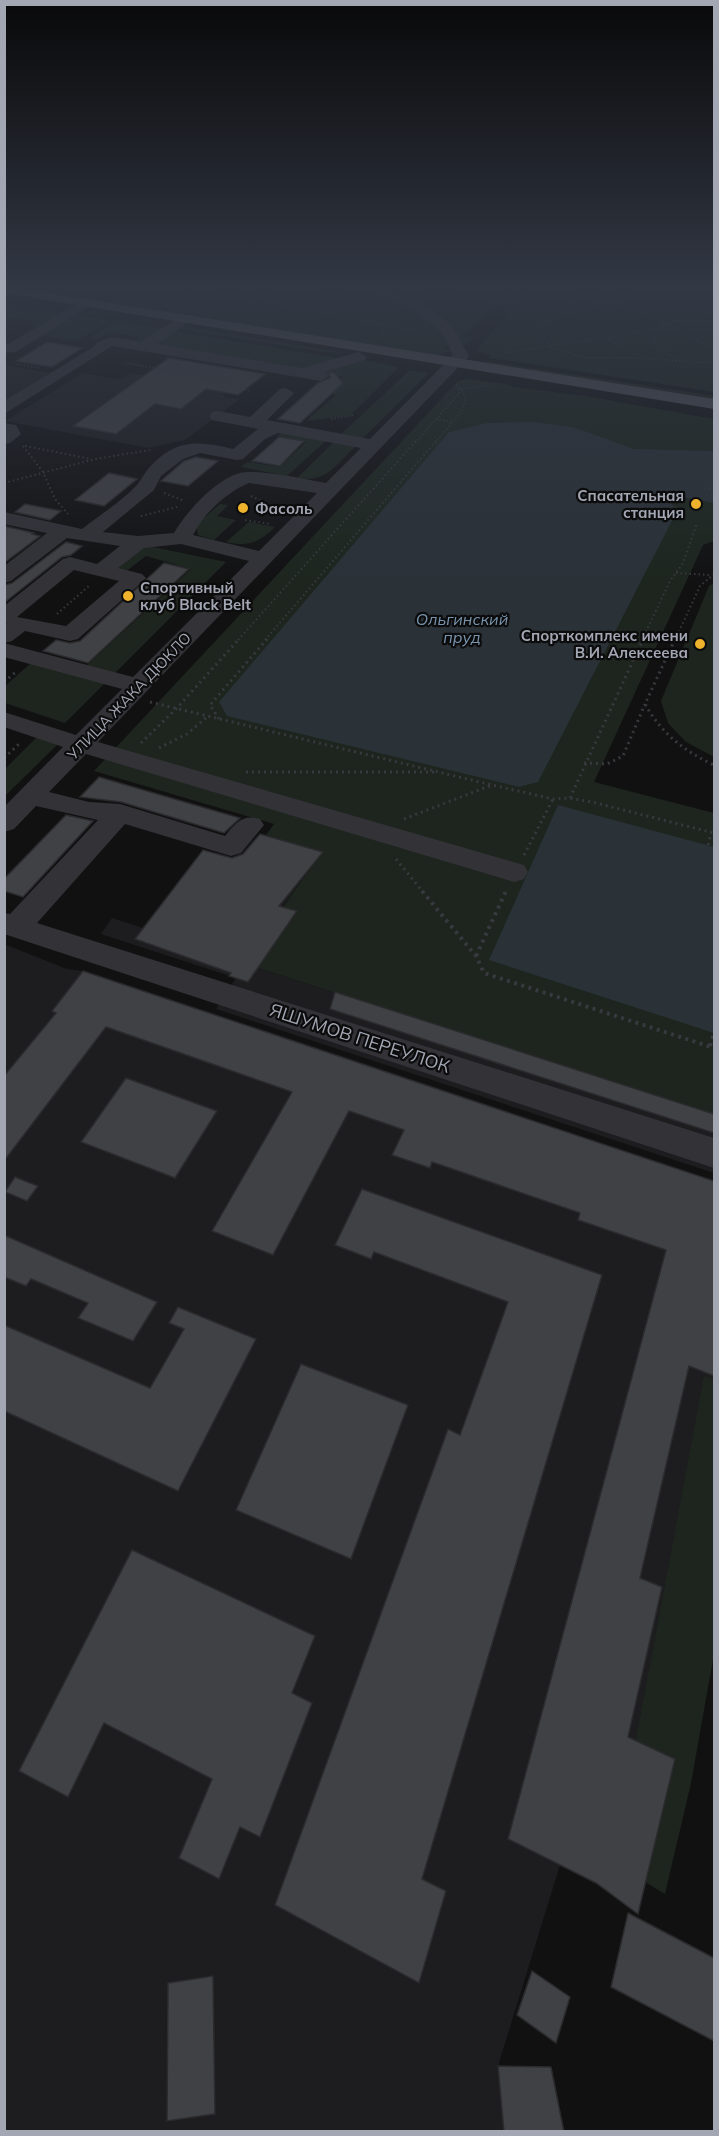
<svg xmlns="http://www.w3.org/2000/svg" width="719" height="2136" font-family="Mulish,sans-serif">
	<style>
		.built { fill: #1d1d1f }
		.green { fill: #1d251e }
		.water { fill: #2a3137 }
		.building { fill: #404145; stroke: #2b2b2e; stroke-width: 1.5 }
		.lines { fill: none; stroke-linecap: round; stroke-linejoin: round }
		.path-far3 { stroke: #38393e; stroke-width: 1.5; stroke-dasharray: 1.5 2; stroke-linecap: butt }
		.path-far2 { stroke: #38393e; stroke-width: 2; stroke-dasharray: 1.5 3; stroke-linecap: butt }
		.path-far1 { stroke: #38393e; stroke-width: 3; stroke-dasharray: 2 4; stroke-linecap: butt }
		.path { stroke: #38393e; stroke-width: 4; stroke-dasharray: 3 4.5; stroke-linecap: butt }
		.minor { fill: #323237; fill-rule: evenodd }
		.major { fill: #4e4f56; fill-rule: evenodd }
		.poi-dot { fill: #eeb22d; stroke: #0c0c0d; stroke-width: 2 }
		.labels { text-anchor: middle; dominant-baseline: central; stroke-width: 4.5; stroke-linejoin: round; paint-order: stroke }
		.far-poi-label { font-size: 15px; font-weight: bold; fill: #a2a7b3; stroke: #0c0c0d; text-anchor: end }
		.far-street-label { font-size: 15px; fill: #a2a7b3; stroke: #0c0c0d }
		.far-water-label { font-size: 16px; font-style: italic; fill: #7994ae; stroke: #0c0c0d }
		.street-label { font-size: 18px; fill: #a2a7b3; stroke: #0c0c0d }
	</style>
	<rect width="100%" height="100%" fill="#111112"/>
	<!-- built -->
	<g class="built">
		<polygon points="5,365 55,374 5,406"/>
		<polygon points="83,373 120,380 130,373 218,388 225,397 240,399 185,440 148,448 5,421"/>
		<polygon points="266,835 323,852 283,906 297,911 258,968 714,1114 714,1173 216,1009 236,978 101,934 112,918 143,928 194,862 245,863"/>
		<polygon points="4,944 67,969 83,971 714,1181 714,1520 675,1759 628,1738 596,1883 560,1865 498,2066 504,2131 5,2131"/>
	</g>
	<!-- green -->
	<g class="green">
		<polygon points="7,286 714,286 714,392 489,358 491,356 476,350 510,312 492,310 463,336 473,338 466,345 450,343 444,348 452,350 451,351 437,355"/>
		<polygon points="4,303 63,313 37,329 32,328 35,326 32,325 35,322 5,317"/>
		<polygon points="72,315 111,321 76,341 40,335"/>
		<polygon points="116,321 165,329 145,343 134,341 139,337 110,332 98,339 89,338"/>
		<polygon points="179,326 346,353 323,352 176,328"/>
		<polygon points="172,331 343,359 303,371 151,345"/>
		<polygon points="364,360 399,367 351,415 306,421 336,395 327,393 343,377 314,372"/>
		<polygon points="486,361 714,396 714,403 482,366"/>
		<polygon points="410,370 429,373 360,441 338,437"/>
		<polygon points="465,379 507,384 513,387 585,396 714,419 714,541 703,545 594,782 714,813 714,1114 258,968 297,912 283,907 322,852 266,835 274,824 94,771 458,381"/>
		<polygon points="283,430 328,439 287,476 241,467 247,462 280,467 306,442 278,436"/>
		<path d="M336,440l22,4c-21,19 -31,40 -61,34z"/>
		<polygon points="220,504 228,505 217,516 236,520 214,540 198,535 196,525"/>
		<path d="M249,522l26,5c-17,16 -26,20 -49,15z"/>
		<polygon points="143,545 226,562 65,723 5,703 4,687 40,655 86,666 191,569 146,556 125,572 111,568"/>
		<polygon points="714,583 714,757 686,742 668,723 661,701 709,586"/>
		<polygon points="38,736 59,743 5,796 5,769"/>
		<polygon points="704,1376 714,1379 714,1654 691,1783 665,1894 635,1876 627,1788"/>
	</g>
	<!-- water -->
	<g class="water">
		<polygon points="532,422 573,427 634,449 714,451 714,503 676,496 672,505 678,509 538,782 519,787 227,716 219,702 449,432 487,423"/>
		<polygon points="558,805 714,847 714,1033 489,960"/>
	</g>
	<!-- building -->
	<g class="building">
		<polygon points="47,342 82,348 52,367 16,361"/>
		<polygon points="169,358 265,374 238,395 206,389 181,409 155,404 116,434 73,426"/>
		<polygon points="334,372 343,383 300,423 278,419 318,383 330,378 329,373"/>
		<polygon points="279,437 304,441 280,466 252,461"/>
		<polygon points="196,457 218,461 188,486 161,481 184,461"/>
		<polygon points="109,473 137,479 104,506 75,500"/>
		<polygon points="25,504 61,511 50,520 15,512"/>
		<polygon points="4,526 34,533 32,534 40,536 4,563"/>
		<polygon points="66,542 82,546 71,555 62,557 4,603 4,585 12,583"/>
		<polygon points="164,563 189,569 88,663 43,651 56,640 70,643 80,641"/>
		<polygon points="99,777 240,818 224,833 121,802 80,797"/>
		<polygon points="66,815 93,821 23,897 4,891 4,879"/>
		<polygon points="260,834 323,852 279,906 297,911 248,982 229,976 231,973 135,939 203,850 232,858 243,854"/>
		<polygon points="83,971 714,1181 714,1376 689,1366 640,1578 662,1587 628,1737 675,1759 638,1914 596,1883 508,1839 666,1250 578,1220 580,1213 432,1162 430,1168 392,1155 404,1130 349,1111 273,1255 212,1231 292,1092 106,1027 4,1161 4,1076 56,1013 52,1011"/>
		<polygon points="335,992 714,1114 714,1133 330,1009"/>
		<polygon points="126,1078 217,1111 175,1178 81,1142"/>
		<polygon points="15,1177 38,1186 27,1201 5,1192"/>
		<polygon points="362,1189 602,1275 422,1879 446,1891 419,1983 275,1905 448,1429 460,1435 508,1302 374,1252 371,1259 335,1245"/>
		<polygon points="4,1235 157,1302 133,1341 78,1318 88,1303 31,1279 26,1286 4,1277"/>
		<polygon points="178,1307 256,1339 178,1491 4,1411 4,1325 150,1388 184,1329 169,1323"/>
		<polygon points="301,1364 408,1405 351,1559 236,1510"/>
		<polygon points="132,1550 315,1636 292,1693 312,1703 260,1837 240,1827 219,1879 179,1858 212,1779 104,1723 68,1797 19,1771"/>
		<polygon points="628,1913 714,1958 714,2041 611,1987"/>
		<polygon points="532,1971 570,1997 556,2043 517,2015"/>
		<polygon points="213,1976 215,2114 167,2121 168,1983"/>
		<polygon points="498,2066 551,2067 564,2132 504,2132"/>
	</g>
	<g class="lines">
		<!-- path-far3 -->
		<g class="path-far3">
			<polyline points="184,286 425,333"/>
			<polyline points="284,286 355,298"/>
			<polyline points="568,286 644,312 714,349"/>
			<polyline points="700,286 714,296"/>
			<path d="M580,290c-12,23 -27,23 -44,42l7,3 7,12 35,11h51l78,5"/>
			<polyline points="121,292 132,286"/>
			<polyline points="422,292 513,304"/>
			<polyline points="177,301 202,286"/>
			<polyline points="504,312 531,290 530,286"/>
			<polyline points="238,313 256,299 280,286"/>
			<polyline points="561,313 615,300 641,286"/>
			<polyline points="564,314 632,318 643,312"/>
			<polyline points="662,318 714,327"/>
			<polyline points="688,321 714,321"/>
			<polyline points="703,323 714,324"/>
			<polyline points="463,327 493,302"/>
			<polyline points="4,330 9,327"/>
			<polyline points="382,337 384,326"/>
			<polyline points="608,339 622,348"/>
			<polyline points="504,353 660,329 670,323 714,311"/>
			<polyline points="677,359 656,346 652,338 660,329 714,330"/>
			<polyline points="125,363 198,375 250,391"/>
			<polyline points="17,364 39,368"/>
			<polyline points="458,389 490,385"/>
			<polyline points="331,419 355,415"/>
			<polyline points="436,419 452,422"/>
			<polyline points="415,443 462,390 456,385"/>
			<polyline points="435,443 462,411 466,399 462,390"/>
		</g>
		<!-- path-far2 -->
		<g class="path-far2">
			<polyline points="23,446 43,472 55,499 68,514"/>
			<polyline points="25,446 91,459"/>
			<polyline points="4,483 95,459 150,450"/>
			<polyline points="704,488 714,490"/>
			<polyline points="164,493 185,501"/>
			<polyline points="251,496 264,502"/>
			<polyline points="256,510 282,514"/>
			<polyline points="141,516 177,507"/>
			<polyline points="245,520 270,524"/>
			<polyline points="676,573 710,575"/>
			<polyline points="57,614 90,585"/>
			<polyline points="238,640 416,441"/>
			<polyline points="265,640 436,441"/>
			<polyline points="642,640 670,581 683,563 697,523"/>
			<polyline points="675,640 700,586 714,574"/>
		</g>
		<!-- path-far1 -->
		<g class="path-far1">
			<path d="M675,639l-30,65c16,29 39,47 69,61"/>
			<polyline points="4,682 17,671"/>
			<polyline points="150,702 492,785 553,799 570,798 592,802 714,833"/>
			<polyline points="219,719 210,705 267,639"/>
			<polyline points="141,743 177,708 239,639"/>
			<polyline points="159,748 187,734 208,716"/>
			<polyline points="4,758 19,744"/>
			<polyline points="584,763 607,764 623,756 645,704"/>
			<polyline points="246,772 434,772"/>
			<polyline points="570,798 643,639"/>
			<polyline points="404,819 492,785"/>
			<polyline points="708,845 711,833"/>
			<polyline points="524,855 553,799"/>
			<polyline points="396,859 423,892"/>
		</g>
		<!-- path -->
		<g class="path">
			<polyline points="422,891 476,956 484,973 714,1048"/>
			<polyline points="476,956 506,891"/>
			<polyline points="710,1046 714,1033"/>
		</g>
		<!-- minor -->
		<g class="minor">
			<path d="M357,286h20l57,25 19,16 16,29 -371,386 426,123 4,7 -4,7 -10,3 -428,-128 -37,38 40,10 31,2 105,32c11,-13 17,-22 35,-17l4,6 -23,28 -10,3 -106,-32 -88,99 677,215v30l-710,-234v-21l6,1 88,-94 -62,-14 -22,23 -10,3v-25l59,-60 -59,-20v-15l72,23 46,-46 -118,-32v-14l129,34 116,-116 -68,-17 -37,4 -26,20 24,6 4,4 -4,4 -64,57 -8,2 -45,-10 -13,10 -8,2v-18l3,-2h-3v-17l59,-47 7,-2 27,7 23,-18 -53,-8 -56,43 -7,2v-17l43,-33 -43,-9v-12l78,17c18,-14 40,-28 55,-44 4,-5 7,-11 11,-16 26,-30 50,-29 85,-20l25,-20 -46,-9 -3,-4 3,-4 6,-1 32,6 30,-28 6,-1 8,5 -27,27 103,19 83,-84 -11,-22 -10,-10 -19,-12zM278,433l83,15 -35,35c-23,-4 -56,-12 -78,-11 -27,0 -62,40 -74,61l-36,3 -35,-4 51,-42 7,-14 22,-17 17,-6 37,7 6,-1 22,-20zM249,483l68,10 -58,58 -66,-16c11,-22 34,-43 56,-52zM74,570l45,11 -53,45 -49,-9z"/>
			<polygon points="80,302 87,306 85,309 16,352 4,353 4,343 8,344"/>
			<path d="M179,318l7,4 -2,3 -27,19 146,24 56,-16 8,5 -2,3 -40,12 4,4 -8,5 -209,-35 -108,68v-13l88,-53c14,-16 30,-9 48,-6z"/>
			<polygon points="4,423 16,425 21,434 10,443 4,444"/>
		</g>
		<!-- major -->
		<polygon class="major" points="4,286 714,399 714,409 4,293"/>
	</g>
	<!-- sky -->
	<linearGradient id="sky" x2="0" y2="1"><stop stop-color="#09090a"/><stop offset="0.49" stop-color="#323844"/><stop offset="1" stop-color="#323844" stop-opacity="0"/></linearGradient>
	<rect width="719" height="585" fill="url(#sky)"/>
	<!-- markers -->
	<g class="poi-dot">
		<circle cx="696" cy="504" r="6"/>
		<circle cx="243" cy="508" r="6"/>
		<circle cx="128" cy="596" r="6"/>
		<circle cx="700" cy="644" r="6"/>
	</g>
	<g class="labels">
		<!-- far-poi labels -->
		<g class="far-poi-label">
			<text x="684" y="495">Спасательная<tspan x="684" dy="17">станция</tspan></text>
			<text x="255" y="508" text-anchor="start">Фасоль</text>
			<text x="140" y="587" text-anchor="start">Спортивный<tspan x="140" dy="17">клуб Black Belt</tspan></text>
			<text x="688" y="635">Спорткомплекс имени<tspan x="688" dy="17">В.И. Алексеева</tspan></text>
		</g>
		<!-- far-street labels -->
		<g class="far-street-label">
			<text transform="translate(129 696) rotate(-46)">УЛИЦА ЖАКА ДЮКЛО</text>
		</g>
		<!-- far-water labels -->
		<g class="far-water-label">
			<text x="462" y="619">Ольгинский<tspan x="462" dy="18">пруд</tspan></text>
		</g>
		<!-- street labels -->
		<g class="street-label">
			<text transform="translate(360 1038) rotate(18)">ЯШУМОВ ПЕРЕУЛОК</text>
		</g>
	</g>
	<!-- border -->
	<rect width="719" height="2136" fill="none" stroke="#a2a7b3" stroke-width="12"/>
</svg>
